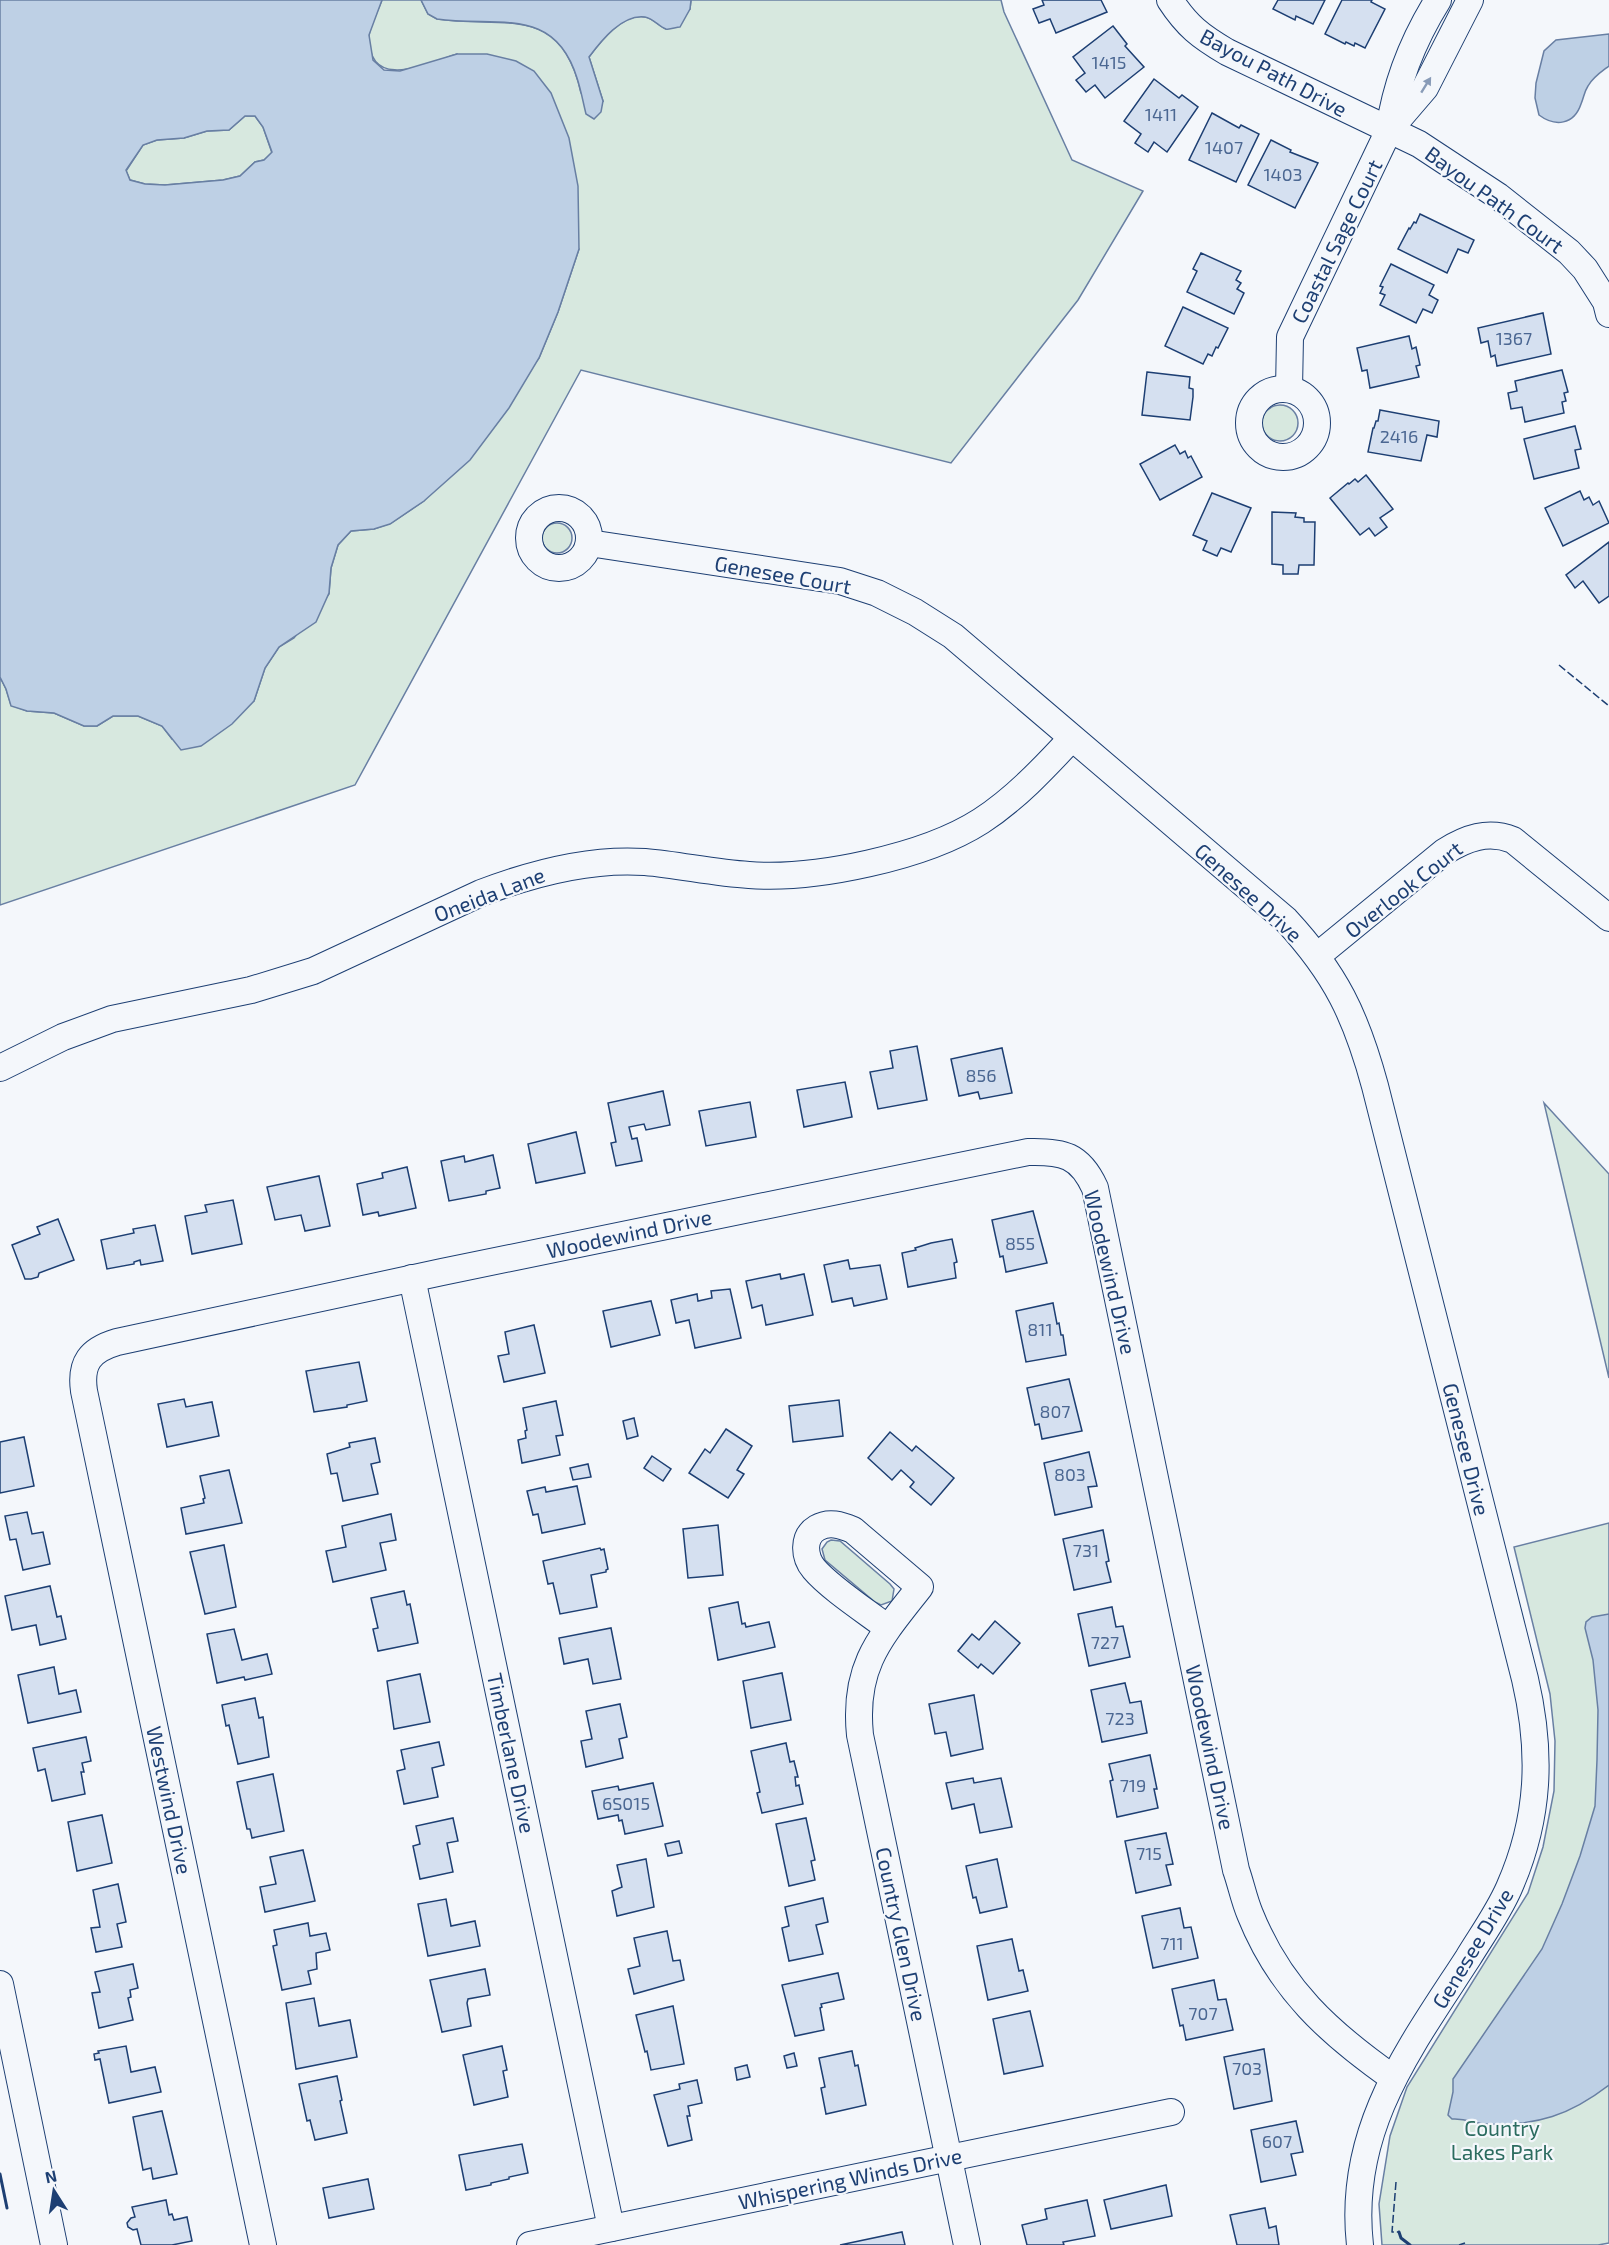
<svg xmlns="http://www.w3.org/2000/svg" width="1609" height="2245" font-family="'Exo 2',sans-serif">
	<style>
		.green { fill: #d7e8df; stroke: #687fa3; stroke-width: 1.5 }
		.water { fill: #bed0e5; stroke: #687fa3; stroke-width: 1.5; fill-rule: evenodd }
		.building { fill: #d5e0f0; stroke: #1d3f73; stroke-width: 1.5 }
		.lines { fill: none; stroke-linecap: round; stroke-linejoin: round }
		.minor-casing { stroke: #1d3f73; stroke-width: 28 }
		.minor { stroke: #f4f7fb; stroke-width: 26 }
		.fence { stroke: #1d3f73; stroke-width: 1.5; stroke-dasharray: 8 3; stroke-linecap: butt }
		.wall { stroke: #1d3f73; stroke-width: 3 }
		.oneway { fill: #889bb7 }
		.labels { text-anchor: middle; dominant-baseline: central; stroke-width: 4.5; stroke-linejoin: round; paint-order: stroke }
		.number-label { font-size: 18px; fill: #4b6792 }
		.street-label { font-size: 21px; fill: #1d3f73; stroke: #f4f7fb }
		.park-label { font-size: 21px; fill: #2c6c60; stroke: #f4f7fb }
	</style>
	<rect width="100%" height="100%" fill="#f4f7fb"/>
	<!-- green -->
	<g class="green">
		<path d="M382,0h39l7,14 9,5c69,10 124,-17 144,74l22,8 -14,-44c12,-16 33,-44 56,-40 7,1 15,9 21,12l24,-20 1,-9h310l3,12 68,148 71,31 -65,109 -127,163 -370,-93 -226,415 -355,120v-228l6,12 5,16 16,6 27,2 30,13h13l16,-10h25l24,10 10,13 82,-38 11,-33 14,-21 15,-9 35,-44 2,-26 7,-23 13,-14 23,-2 17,-6 33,-22 115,-143 19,-46 21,-63 -122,-195c-31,10 -89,38 -88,-18 1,-11 9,-25 13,-36z"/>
		<polygon points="245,116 255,116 263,127 272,153 264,160 255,162 240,176 223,180 165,185 145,184 130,180 126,171 143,145 157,140 184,138 207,131 229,130"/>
		<circle cx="1280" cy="423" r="18"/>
		<circle cx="557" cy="538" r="15"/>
		<polygon points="1544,1103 1609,1174 1609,1378"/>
		<polygon points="1609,1523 1609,2243 1598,2245 1382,2245 1379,2204 1390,2136 1407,2087 1528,1893 1543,1847 1554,1791 1555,1741 1550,1694 1514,1547"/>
		<polygon points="831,1540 840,1541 890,1584 894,1589 892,1601 881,1605 875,1602 825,1560 822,1549 827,1542"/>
	</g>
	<!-- water -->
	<g class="water">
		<path d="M0,0h382l-13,35 4,25 11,10 16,1 57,-17h30l29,7 18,10 17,22 18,45 9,48 1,63 -21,63 -19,46 -30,50 -39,52 -46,41 -34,23 -16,5 -23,2 -13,14 -7,23 -2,25 -13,29 -37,25 -14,21 -11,33 -22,23 -31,22 -20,4 -19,-24 -24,-10h-25l-16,10h-13l-30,-13 -27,-2 -16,-5 -5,-17 -6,-12zM245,116h10l8,11 9,25 -8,8 -9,2 -15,14 -17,4 -58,5 -20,-1 -15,-4 -4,-10 17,-25 14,-5 27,-2 23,-7 22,-1z"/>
		<path d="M421,0h270l-1,9 -10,18c-4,0 -10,3 -14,2 -7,-2 -13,-11 -21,-12 -23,-3 -44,24 -56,40l14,44 -2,11 -7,7 -8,-5c-3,-12 -5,-24 -9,-36 -23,-74 -81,-50 -140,-59l-9,-5z"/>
		<path d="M1609,34v32c-8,6 -16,11 -21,20 -4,6 -4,11 -7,18 -7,21 -26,23 -42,11l-4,-17 1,-15 8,-32 12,-11z"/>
		<path d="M1609,1614v471c-39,30 -72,41 -121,39 -15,0 -19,-6 -36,-5l-4,-4 5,-23v-13l89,-130 20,-45 18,-48 15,-50 2,-46 1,-50 -5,-50 -8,-32 1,-6 6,-5z"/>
	</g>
	<!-- building -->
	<g class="building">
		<polygon points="1042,0 1101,0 1107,12 1056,33 1050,19 1039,23 1033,9 1044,5"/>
		<polygon points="1278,0 1325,0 1313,24 1296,16 1295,20 1273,9"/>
		<polygon points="1342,0 1372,0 1371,2 1385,9 1365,48 1355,43 1354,46 1346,42 1345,44 1325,34"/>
		<polygon points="1113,26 1127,44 1125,46 1144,67 1105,98 1095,85 1086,92 1076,80 1085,73 1073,57"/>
		<polygon points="1154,79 1179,98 1182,95 1198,107 1167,152 1154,142 1148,152 1135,143 1141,134 1124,121"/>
		<polygon points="1212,113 1239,128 1241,125 1259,134 1236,182 1189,160"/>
		<polygon points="1271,140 1291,150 1290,152 1318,163 1295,208 1248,185"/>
		<polygon points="1420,214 1474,240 1468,253 1458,249 1447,273 1398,249 1409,228 1410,229 1414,222 1416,223"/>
		<polygon points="1201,253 1241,271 1236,280 1241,283 1237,289 1244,293 1234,314 1187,292 1197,271 1193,269"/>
		<polygon points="1391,264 1434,285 1429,295 1438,300 1432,313 1423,309 1416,323 1380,305 1385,295 1380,293 1383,287 1380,286"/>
		<polygon points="1183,307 1228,328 1218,348 1216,347 1212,356 1208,354 1203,364 1165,346"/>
		<polygon points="1543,313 1551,354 1497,366 1495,355 1491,357 1488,341 1481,343 1478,328"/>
		<polygon points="1409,336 1412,349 1416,347 1420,365 1416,366 1419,377 1370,388 1367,370 1362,371 1357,348"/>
		<polygon points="1562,370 1568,392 1564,393 1566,401 1562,402 1564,413 1525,422 1522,407 1511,409 1508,393 1517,391 1515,381"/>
		<polygon points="1147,372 1190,377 1189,388 1193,389 1193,397 1190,420 1142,415"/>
		<polygon points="1380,410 1439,421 1437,437 1427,435 1421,461 1368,452 1373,428 1374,428 1376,421 1378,421"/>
		<polygon points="1575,426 1581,449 1575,450 1579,468 1534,479 1524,439"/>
		<polygon points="1175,445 1180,454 1185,451 1188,458 1191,456 1202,477 1160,500 1140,464"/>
		<polygon points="1366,475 1393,509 1380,518 1387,527 1375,536 1369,528 1360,535 1330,498 1348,483 1349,484 1355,479 1358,482"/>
		<polygon points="1580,491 1584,500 1589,497 1593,505 1599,501 1609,523 1563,546 1545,508"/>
		<polygon points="1212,493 1251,508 1231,552 1221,548 1217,556 1203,550 1207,541 1193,535"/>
		<polygon points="1272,512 1296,513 1295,517 1304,518 1304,522 1315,522 1314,565 1299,565 1298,574 1283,574 1283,565 1272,564"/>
		<polygon points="1609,542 1609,596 1599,603 1583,581 1575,588 1566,575"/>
		<polygon points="917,1046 927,1100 878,1109 870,1072 893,1068 890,1051"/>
		<polygon points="1002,1048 1012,1093 980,1099 978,1092 959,1096 951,1059"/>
		<polygon points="845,1082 852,1117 804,1127 797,1090"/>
		<polygon points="663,1091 670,1125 646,1130 644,1124 629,1127 632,1139 637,1138 642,1161 616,1166 611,1143 616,1142 608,1103"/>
		<polygon points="750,1102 756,1137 706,1146 699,1111"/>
		<polygon points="576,1132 585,1173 536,1183 528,1144"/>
		<polygon points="493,1155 500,1188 486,1191 486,1194 449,1201 441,1161 464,1156 465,1162"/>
		<polygon points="407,1167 416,1208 379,1216 378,1212 363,1215 357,1184 383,1178 382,1173"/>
		<polygon points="319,1176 330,1226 305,1231 301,1215 275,1220 267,1187"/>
		<polygon points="233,1200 242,1244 192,1254 185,1216 207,1212 205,1205"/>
		<polygon points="1033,1211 1047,1263 1006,1272 1003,1256 1000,1257 992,1220"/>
		<polygon points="58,1219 74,1260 39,1273 38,1277 31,1279 25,1279 12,1245 40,1234 37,1227"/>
		<polygon points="155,1225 163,1261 141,1265 140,1260 134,1262 134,1264 107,1269 101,1240 134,1233 133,1229"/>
		<polygon points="952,1239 957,1262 954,1263 956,1278 908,1287 902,1253 916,1250 915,1248 931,1243"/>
		<polygon points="848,1260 850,1269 880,1265 887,1299 854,1306 852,1298 832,1302 824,1265"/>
		<polygon points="780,1274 781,1279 804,1274 813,1315 766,1325 762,1305 752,1308 746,1281"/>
		<polygon points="730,1289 741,1338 695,1348 689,1320 676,1323 671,1300 697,1294 698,1301 712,1298 711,1291"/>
		<polygon points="651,1301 660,1335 611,1347 603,1311"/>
		<polygon points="1053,1303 1057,1324 1059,1323 1061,1335 1063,1335 1066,1355 1026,1362 1016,1311"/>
		<polygon points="534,1325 545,1373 504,1382 498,1356 509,1354 505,1332"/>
		<polygon points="359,1362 367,1401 347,1405 347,1407 314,1412 306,1371"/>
		<polygon points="1069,1379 1082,1431 1042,1439 1039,1424 1035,1425 1027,1388"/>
		<polygon points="184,1399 186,1407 212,1402 219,1436 167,1447 158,1404"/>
		<polygon points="839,1400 843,1436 793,1442 789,1406"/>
		<polygon points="556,1401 563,1435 556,1436 560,1455 522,1463 518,1440 526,1438 525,1431 527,1430 523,1408"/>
		<polygon points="634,1418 638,1436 627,1439 623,1421"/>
		<polygon points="726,1429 752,1446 737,1470 744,1474 728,1498 689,1473 705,1449 710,1453"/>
		<polygon points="890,1432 912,1451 916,1446 954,1478 931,1505 910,1487 914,1482 901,1470 892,1480 868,1458"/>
		<polygon points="24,1437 34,1486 0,1493 0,1442"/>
		<polygon points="375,1438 380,1462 371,1464 378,1494 343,1501 337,1473 331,1474 327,1454 350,1447 349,1443"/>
		<polygon points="1089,1452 1097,1486 1088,1487 1092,1507 1055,1515 1044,1463"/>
		<polygon points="652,1456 671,1469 663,1481 644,1468"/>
		<polygon points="588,1464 591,1477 573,1480 570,1468"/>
		<polygon points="229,1470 242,1523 186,1534 181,1508 204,1503 203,1499 205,1498 200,1476"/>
		<polygon points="577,1486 585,1524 542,1533 538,1514 533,1515 527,1491 545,1487 546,1492"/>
		<polygon points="27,1512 32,1534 43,1532 50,1564 23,1570 16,1539 10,1540 5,1516"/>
		<polygon points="391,1514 396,1540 380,1543 386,1570 333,1582 326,1551 346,1547 342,1526"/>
		<polygon points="718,1525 723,1575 688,1578 683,1529"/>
		<polygon points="1103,1530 1109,1561 1106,1562 1111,1582 1074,1590 1063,1539"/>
		<polygon points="224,1545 236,1607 205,1614 190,1552"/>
		<polygon points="600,1548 601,1550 604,1549 608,1569 606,1570 606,1572 591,1575 597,1607 560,1614 553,1583 548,1584 543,1561"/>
		<polygon points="50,1586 57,1617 61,1616 66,1639 40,1645 36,1625 12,1630 5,1596"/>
		<polygon points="404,1591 407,1605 410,1604 418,1643 378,1651 373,1629 378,1628 371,1598"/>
		<polygon points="738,1602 742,1624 745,1623 746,1627 769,1622 775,1647 718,1660 709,1608"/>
		<polygon points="1112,1607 1116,1627 1123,1626 1130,1657 1089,1666 1078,1614"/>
		<polygon points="995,1621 1020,1643 993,1674 981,1664 978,1668 958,1651 972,1634 979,1640"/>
		<polygon points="611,1628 621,1679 593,1684 588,1659 564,1664 559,1638"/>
		<polygon points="234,1629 242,1660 267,1654 272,1674 245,1680 244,1677 217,1683 207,1634"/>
		<polygon points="54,1667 59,1694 76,1690 81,1712 28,1723 18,1675"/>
		<polygon points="782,1673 791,1720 751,1728 743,1681"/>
		<polygon points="420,1674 430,1722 394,1729 387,1681"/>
		<polygon points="1125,1683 1130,1703 1141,1701 1147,1733 1102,1742 1091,1690"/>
		<polygon points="974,1695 983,1749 951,1756 946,1732 935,1734 929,1704"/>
		<polygon points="255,1698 259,1718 263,1717 269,1757 238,1764 229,1725 226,1726 222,1705"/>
		<polygon points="620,1704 627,1737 619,1739 623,1758 586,1767 581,1741 592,1739 586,1711"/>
		<polygon points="86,1737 91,1761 82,1763 84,1772 81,1772 85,1794 52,1801 45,1769 38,1771 33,1748"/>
		<polygon points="439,1742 444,1765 432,1768 438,1797 404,1804 397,1771 405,1769 401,1750"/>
		<polygon points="786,1743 790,1762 794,1761 798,1777 795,1777 796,1786 799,1785 803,1804 762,1813 757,1793 760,1792 751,1751"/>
		<polygon points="1150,1755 1157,1789 1154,1789 1158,1808 1117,1817 1110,1781 1113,1780 1109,1764"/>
		<polygon points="273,1774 284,1831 252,1838 250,1829 247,1829 237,1782"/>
		<polygon points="973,1778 974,1783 1001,1778 1012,1827 980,1833 974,1804 952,1809 946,1783"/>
		<polygon points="653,1783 663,1826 625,1834 622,1820 619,1821 618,1815 598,1819 592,1791 618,1786 619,1790"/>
		<polygon points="102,1815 112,1863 77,1871 68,1822"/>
		<polygon points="453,1818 458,1841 447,1843 453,1872 420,1879 413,1846 420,1844 416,1826"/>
		<polygon points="806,1818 815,1860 811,1861 815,1880 789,1886 776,1824"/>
		<polygon points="1166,1833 1173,1864 1166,1865 1171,1885 1136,1893 1125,1841"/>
		<polygon points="679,1841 682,1853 668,1856 665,1844"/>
		<polygon points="303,1850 315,1901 265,1912 260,1887 276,1884 270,1857"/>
		<polygon points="646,1859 654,1907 617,1916 612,1891 622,1887 617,1865"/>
		<polygon points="997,1859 1007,1907 980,1913 976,1897 973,1898 966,1866"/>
		<polygon points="118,1884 126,1922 117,1924 122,1947 96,1952 91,1928 100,1927 93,1890"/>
		<polygon points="823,1898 828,1922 816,1925 823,1954 789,1961 782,1928 789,1926 785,1907"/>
		<polygon points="446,1899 451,1926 475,1921 480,1946 428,1956 418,1904"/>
		<polygon points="1180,1908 1184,1928 1191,1927 1198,1958 1153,1968 1142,1916"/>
		<polygon points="308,1923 310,1936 326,1933 330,1950 316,1953 317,1969 308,1971 311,1984 282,1990 273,1946 277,1945 274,1930"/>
		<polygon points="667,1931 673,1961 680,1960 684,1980 634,1994 628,1969 640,1966 634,1938"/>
		<polygon points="1012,1939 1019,1971 1023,1970 1028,1991 988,2000 977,1946"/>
		<polygon points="133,1964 138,1988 130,1990 131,1997 128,1998 133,2020 99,2028 92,1993 100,1992 95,1972"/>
		<polygon points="485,1969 490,1995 468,1999 467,2003 471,2026 442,2032 430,1980"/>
		<polygon points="838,1973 844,1999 821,2004 822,2007 820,2008 824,2030 795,2036 782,1985"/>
		<polygon points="1214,1980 1218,2000 1226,1999 1233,2030 1186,2040 1183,2025 1180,2026 1172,1989"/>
		<polygon points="314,1998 319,2026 350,2020 357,2057 296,2069 286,2003"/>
		<polygon points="673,2006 684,2064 651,2070 647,2051 645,2052 636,2015"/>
		<polygon points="1030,2011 1043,2066 1004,2074 993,2019"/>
		<polygon points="126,2046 131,2072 155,2067 161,2092 109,2103 100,2059 95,2060 94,2054 99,2053 98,2051"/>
		<polygon points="502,2046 507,2070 503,2071 508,2097 474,2105 463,2055"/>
		<polygon points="1264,2049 1272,2101 1234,2109 1224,2057"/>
		<polygon points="852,2051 855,2066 858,2065 866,2105 826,2114 821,2088 825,2087 819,2058"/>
		<polygon points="794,2053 797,2066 787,2068 784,2056"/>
		<polygon points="747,2065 750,2077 737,2080 735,2068"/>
		<polygon points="337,2076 342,2100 340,2101 347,2133 315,2140 310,2120 307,2121 299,2084"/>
		<polygon points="697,2080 702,2103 688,2106 690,2116 687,2116 692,2140 668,2146 654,2095 680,2089 679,2084"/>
		<polygon points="162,2111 177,2174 153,2179 151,2168 143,2170 133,2117"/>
		<polygon points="1296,2121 1303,2152 1291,2154 1296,2175 1261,2182 1251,2130"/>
		<polygon points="522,2144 528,2173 509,2177 509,2179 491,2183 491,2185 466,2190 459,2155"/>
		<polygon points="368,2179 374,2209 329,2218 323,2188"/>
		<polygon points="1166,2185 1172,2216 1111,2229 1104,2200"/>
		<polygon points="166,2200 169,2215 172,2214 174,2220 187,2217 192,2241 172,2245 141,2245 137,2229 133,2230 128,2227 127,2223 131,2218 135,2217 132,2207"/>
		<polygon points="1087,2200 1095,2236 1063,2242 1064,2245 1027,2245 1022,2225 1047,2219 1045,2209"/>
		<polygon points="1265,2208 1269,2228 1276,2226 1279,2245 1237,2245 1230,2215"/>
		<polygon points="902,2232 905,2245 840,2245"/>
	</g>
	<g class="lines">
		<!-- minor casing -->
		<g class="minor-casing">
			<g id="minor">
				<path d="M1170,0c17,26 30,36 57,52l192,92 79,52 71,56 16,17 21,33 3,12"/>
				<path d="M1389,130c7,-47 24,-90 49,-130"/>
				<circle cx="1283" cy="423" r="34"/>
				<polyline points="1289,389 1290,337 1389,130 1425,88 1470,0"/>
				<circle cx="559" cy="538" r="30"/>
				<path d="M589,543l251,38 37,12 38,19 38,24 333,284c50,54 70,96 89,166l150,593c17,73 15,139 -16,209 -11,25 -27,47 -41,70 -59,91 -121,172 -108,287"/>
				<path d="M1317,956l127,-104c22,-14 44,-22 69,-12l96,78"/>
				<path d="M0,1068l63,-31 49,-18 139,-29 62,-19 168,-78c52,-20 108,-35 164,-31 35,3 69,11 104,13 66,5 176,-18 232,-54 34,-22 62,-52 90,-82"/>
				<polyline points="412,1278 611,2228"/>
				<path d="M888,1628c-21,-16 -58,-40 -74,-59 -10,-12 -12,-32 3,-41 12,-7 24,-3 36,2l67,57c-40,51 -67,79 -60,148l107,510"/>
				<polyline points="0,1984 54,2245"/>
				<path d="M263,2245l-179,-854c-4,-28 6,-41 33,-49l325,-70 586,-120c35,-1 52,3 67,36l141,682c5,14 8,30 14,44 30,75 79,119 143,164"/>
				<polyline points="530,2245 1171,2112"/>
			</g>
		</g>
		<!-- minor -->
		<use href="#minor" class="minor"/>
		<!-- fence -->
		<g class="fence">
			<polyline points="1559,665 1609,706"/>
			<polyline points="1396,2182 1392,2232 1399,2232"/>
			<polyline points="1459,2245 1465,2243"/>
		</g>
		<!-- wall -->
		<g class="wall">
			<polyline points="0,2174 7,2208"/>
			<polyline points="1399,2232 1401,2238 1410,2245"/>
		</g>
	</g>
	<!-- one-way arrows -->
	<defs><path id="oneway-solid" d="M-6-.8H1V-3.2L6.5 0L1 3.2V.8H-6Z" transform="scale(1.5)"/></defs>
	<use class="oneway" href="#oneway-solid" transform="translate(1426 85) rotate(-58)"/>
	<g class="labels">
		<!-- number labels -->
		<g class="number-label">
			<text x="1109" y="62">1415</text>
			<text x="1161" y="114">1411</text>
			<text x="1224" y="147">1407</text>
			<text x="1283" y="174">1403</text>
			<text x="1514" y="338">1367</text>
			<text x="1399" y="436">2416</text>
			<text x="981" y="1075">856</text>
			<text x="1020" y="1243">855</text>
			<text x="1040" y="1329">811</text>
			<text x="1055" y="1411">807</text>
			<text x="1070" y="1474">803</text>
			<text x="1086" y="1550">731</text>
			<text x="1105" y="1642">727</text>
			<text x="1120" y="1718">723</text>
			<text x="1133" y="1785">719</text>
			<text x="626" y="1803">6S015</text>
			<text x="1149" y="1853">715</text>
			<text x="1172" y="1943">711</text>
			<text x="1203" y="2013">707</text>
			<text x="1247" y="2068">703</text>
			<text x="1277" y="2141">607</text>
		</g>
		<!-- street labels -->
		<g class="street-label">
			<text transform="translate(1274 72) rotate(28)">Bayou Path Drive</text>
			<text transform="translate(1495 199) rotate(36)">Bayou Path Court</text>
			<text transform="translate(1336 241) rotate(-64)">Coastal Sage Court</text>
			<text transform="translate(783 574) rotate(10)">Genesee Court</text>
			<text transform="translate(1403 889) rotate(-38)">Overlook Court</text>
			<text transform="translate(1249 892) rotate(42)">Genesee Drive</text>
			<text transform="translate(489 894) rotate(-21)">Oneida Lane</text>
			<text transform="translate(629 1233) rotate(-12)">Woodewind Drive</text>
			<text transform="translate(1111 1272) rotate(77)">Woodewind Drive</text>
			<text transform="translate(1467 1449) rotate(76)">Genesee Drive</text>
			<text transform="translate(1211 1747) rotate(78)">Woodewind Drive</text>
			<text transform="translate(512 1753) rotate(78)">Timberlane Drive</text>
			<text transform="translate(170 1800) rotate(78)">Westwind Drive</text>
			<text transform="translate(902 1934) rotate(78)">Country Glen Drive</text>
			<text transform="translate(1472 1948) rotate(-59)">Genesee Drive</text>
			<text transform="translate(850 2178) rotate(-12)">Whispering Winds Drive</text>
		</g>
		<!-- park labels -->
		<g class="park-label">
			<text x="1502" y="2127">Country<tspan x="1502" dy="24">Lakes Park</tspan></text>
		</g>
	</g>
	<!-- north arrow -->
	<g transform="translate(54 2191) rotate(348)" stroke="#f4f7fb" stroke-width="4.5" paint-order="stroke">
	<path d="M0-4.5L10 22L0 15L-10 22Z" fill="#1d3f73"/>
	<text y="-9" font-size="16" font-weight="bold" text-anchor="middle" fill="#1d3f73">N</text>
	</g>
</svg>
